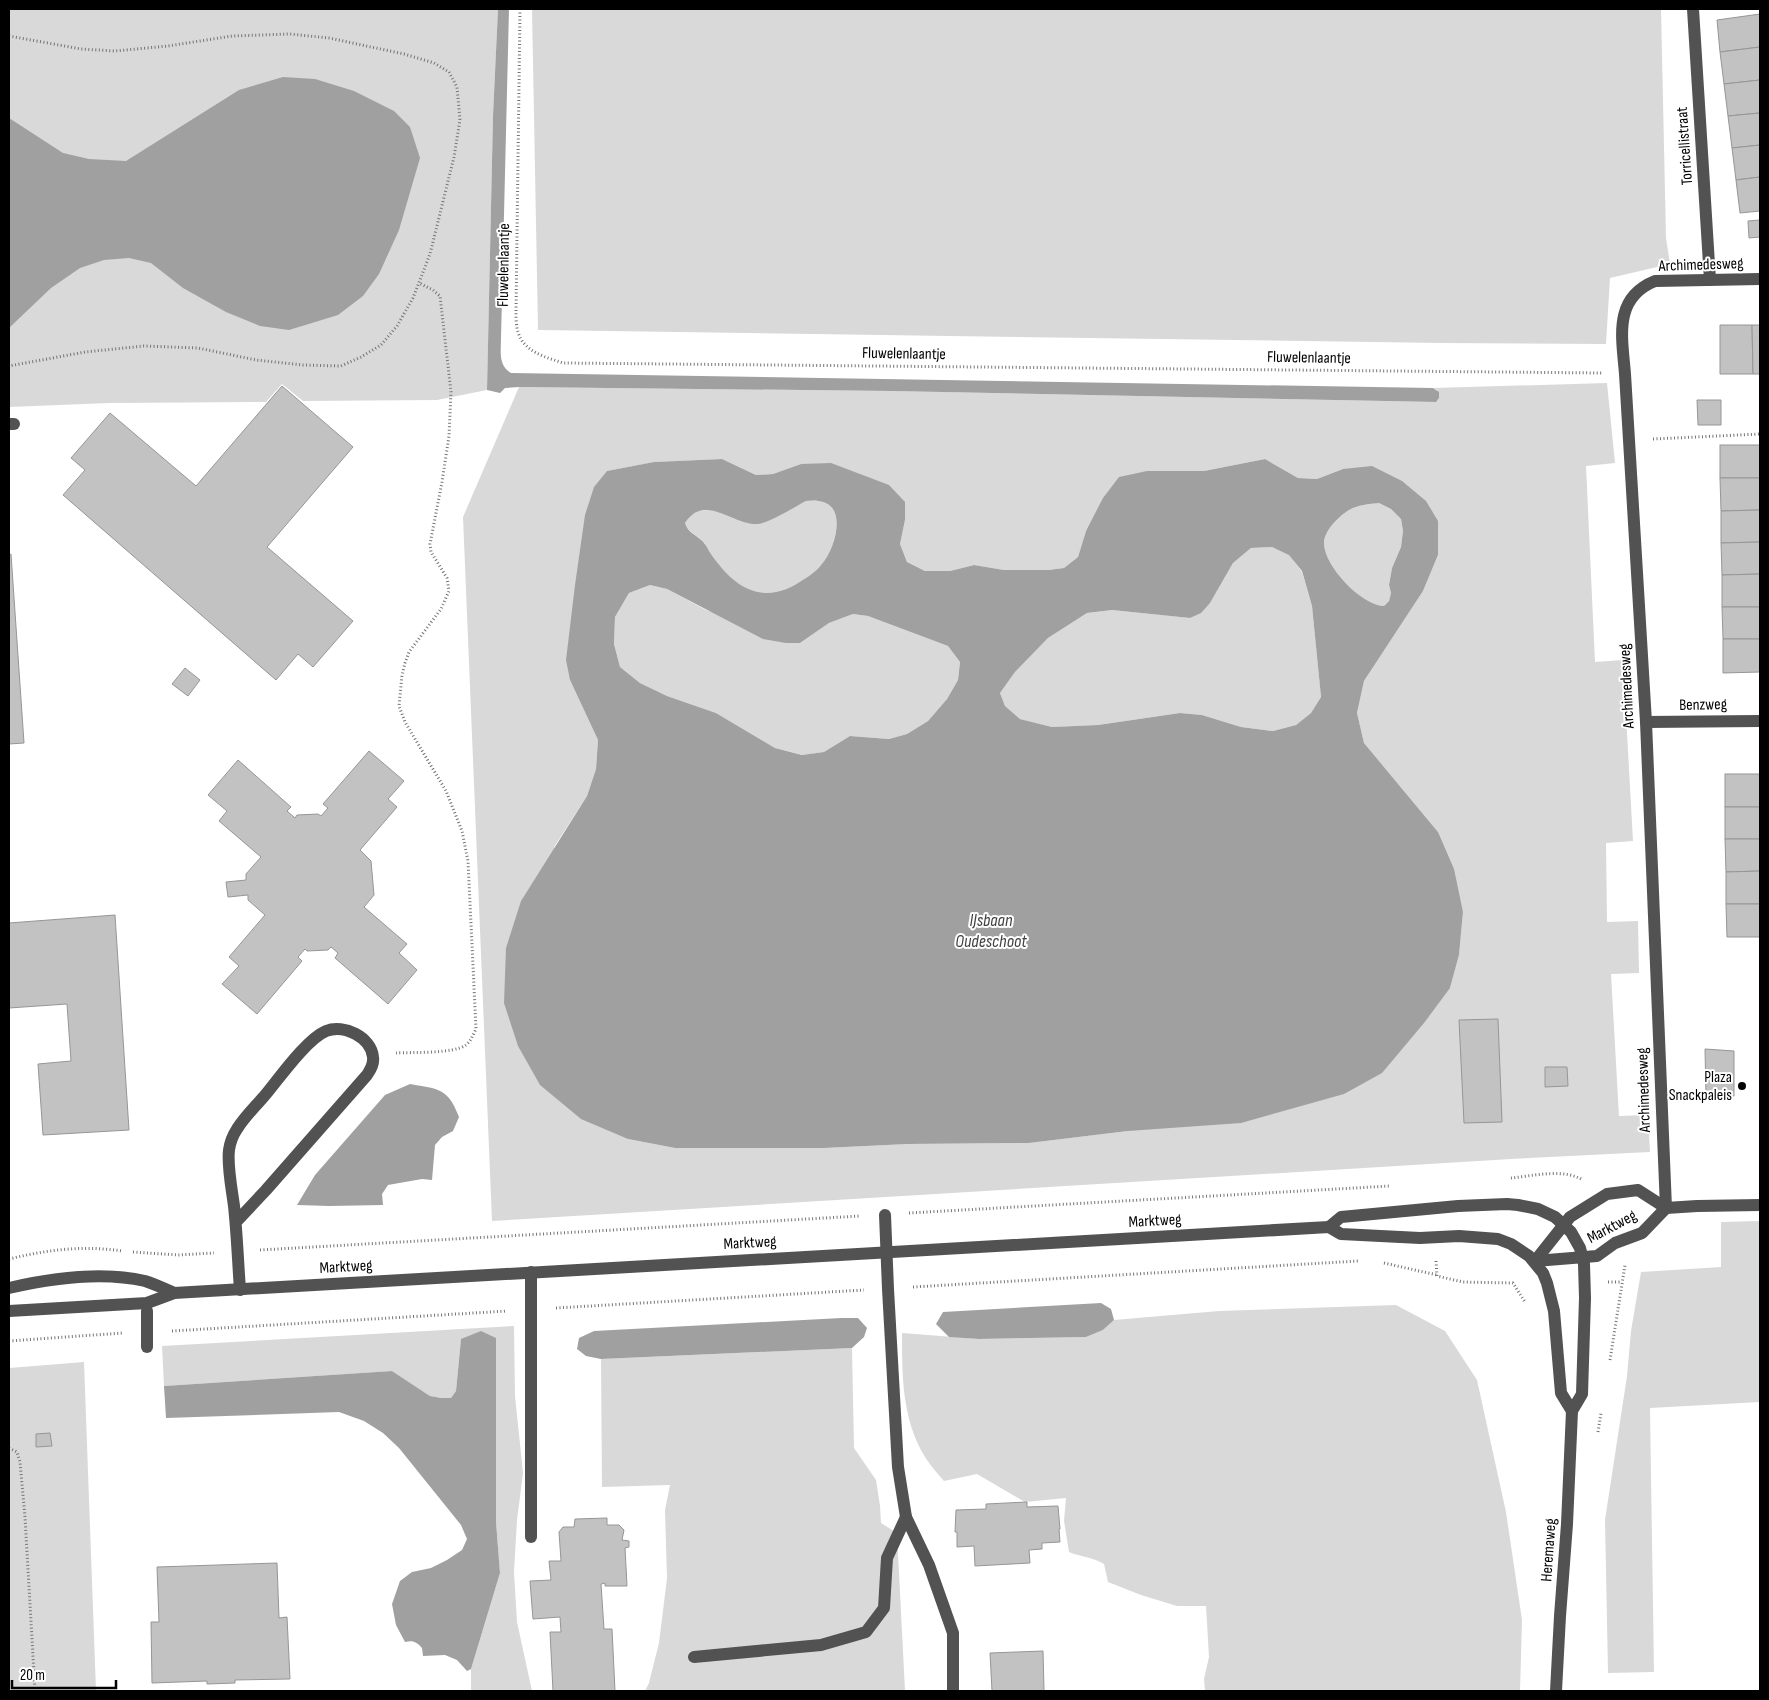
<svg xmlns="http://www.w3.org/2000/svg" width="1769" height="1700" font-family="'Sofia Sans Condensed',sans-serif">
	<style>
		.green { fill: #d9d9d9; fill-rule: evenodd }
		.water { fill: #a0a0a0; fill-rule: evenodd }
		.building { fill: #c2c2c2; stroke: #969696 }
		.lines { fill: none; stroke-linecap: round; stroke-linejoin: round }
		.path { stroke: #747474; stroke-width: 3; stroke-dasharray: 1 2.5; stroke-linecap: butt }
		.minor { stroke: #525252; stroke-width: 12 }
		.poi-dot { fill: #000; stroke: #fff; stroke-width: 2 }
		.labels { text-anchor: middle; dominant-baseline: central; stroke-width: 4; stroke-linejoin: round; paint-order: stroke }
		.street-label { font-size: 16px; fill: #000; stroke: #fff }
		.poi-label { font-size: 16px; fill: #000; stroke: #fff; text-anchor: end }
		.water-label { font-size: 18px; font-style: italic; fill: #414141; stroke: #fff }
	</style>
	<rect width="100%" height="100%" fill="#fff"/>
	<!-- green -->
	<g class="green">
		<polygon points="9,9 498,9 493,115 487,390 437,400 303,401 282,384 266,402 109,403 9,407"/>
		<polygon points="532,9 1661,9 1666,238 1670,264 1610,278 1606,344 1441,343 538,330"/>
		<path d="M1607,383l8,80 -29,3 9,196 28,-2 10,181 -27,2 1,79 31,-1 1,52 -28,1 8,142 29,-1 2,37 -139,7 -1019,62 -29,-704 56,-130 372,4 544,11 4,-4 -2,-8 -4,-2zM722,459l34,16 17,-1 28,-10 104,56 -5,24 7,18 18,9h25l24,-6 30,5h43l17,-2 14,-11 8,-26 61,-60h57l61,-12 33,19 19,1 26,-10 95,52v34l-15,36 -59,90 -7,32 7,30 74,89 25,80 -4,43 -9,33 -322,143 -99,12 -121,1 -84,4h-149l-47,-9 -74,-292 33,-51 9,-27 2,-29 -28,-60 37,-209 48,-9z"/>
		<path d="M806,501c4,0 8,-1 12,0 31,3 17,48 4,64 -6,7 -16,13 -24,18 -39,24 -67,1 -89,-32 -2,-3 -4,-7 -6,-9 -7,-9 -14,-8 -18,-19l5,-7 7,-5 15,-1 15,4 62,-5z"/>
		<path d="M1379,503l12,6 10,10 2,12 -2,16 -9,21 -3,17 2,8 -2,8 -5,5c-23,-1 -60,-40 -60,-63 0,-12 15,-27 25,-33 9,-5 20,-6 30,-7z"/>
		<polygon points="1272,547 1289,554 1302,572 1312,606 1321,697 1311,713 1296,725 1273,731 1241,727 1202,715 1180,713 1098,725 1052,727 1020,719 1005,706 1000,693 1015,672 1048,638 1087,613 1112,610 1190,618 1210,603 1233,563 1251,548"/>
		<polygon points="650,585 667,589 706,610 800,643 829,623 853,614 868,616 948,646 960,662 958,680 947,699 928,721 907,734 889,739 850,736 824,752 803,755 775,748 716,713 667,696 640,683 620,667 614,644 615,617 629,593"/>
		<polygon points="1760,1221 1760,1402 1650,1408 1654,1672 1608,1673 1605,1520 1627,1376 1631,1331 1641,1272 1721,1267 1721,1222"/>
		<path d="M1396,1305l49,26 32,49 29,132 16,108 -2,71h-315l-1,-12 5,-22 -3,-51h-29l-36,-11 -33,-13 -4,-18c-11,-7 -23,-7 -35,-12l-5,-31 2,-23 -41,4 -48,-28 -33,7c-7,-8 -14,-16 -19,-24 -23,-38 -23,-81 -23,-124l77,6 107,-2 17,-7 11,-10 105,-9z"/>
		<polygon points="514,1326 515,1396 523,1473 517,1520 514,1572 517,1622 532,1691 471,1691 471,1669 500,1573 496,1522 461,1339 456,1391 451,1398 441,1398 430,1396 392,1371 164,1386 162,1346"/>
		<polygon points="852,1348 854,1448 876,1480 880,1506 881,1523 897,1533 905,1691 645,1691 649,1683 659,1643 667,1578 665,1510 670,1485 602,1487 601,1359"/>
		<polygon points="84,1362 96,1691 9,1691 9,1368"/>
	</g>
	<!-- water -->
	<g class="water">
		<path d="M498,9h11l-8,329c0,13 -3,28 10,35l922,15 6,4v6l-3,4 -545,-11 -372,-4 -14,1 -5,5 -13,-3 6,-275z"/>
		<polygon points="283,77 315,79 354,91 394,111 410,127 420,158 399,230 379,274 363,296 338,315 289,330 260,326 226,312 183,288 151,263 129,258 104,260 80,268 51,288 9,328 9,118 63,153 89,159 126,161 239,90"/>
		<path d="M722,459l34,16 17,-1 28,-10 30,-1 58,22 16,17v18l-5,24 7,18 18,9h25l24,-6 30,5h44l16,-2 14,-11 8,-26 17,-33 16,-21 28,-6h57l61,-12 33,19 19,1 26,-10 29,-3 30,15 24,20 12,20v34l-15,36 -59,90 -7,32 7,30 74,89 16,37 9,43 -4,43 -9,33 -26,35 -42,50 -38,21 -103,29 -113,8 -99,12 -121,1 -84,4h-149l-47,-9 -47,-20 -41,-34 -22,-39 -14,-43 2,-55 15,-47 66,-105 9,-27 2,-29 -28,-60 -4,-20 9,-75 10,-70 9,-28 13,-16 47,-9zM806,501c4,0 8,-1 12,0 31,3 17,48 4,63 -6,8 -16,14 -24,19 -39,24 -67,1 -89,-32 -2,-4 -5,-9 -9,-12 -7,-6 -12,-7 -15,-16 19,-30 47,1 71,1 12,0 38,-17 50,-23zM1379,503l12,6 10,10 2,12 -2,16 -9,21 -3,17 2,8 -2,8 -5,5c-23,-1 -60,-40 -60,-63 0,-12 15,-27 25,-33 9,-5 20,-6 30,-7zM1272,547l17,8 13,16 10,35 9,91 -10,16 -15,12 -23,6 -32,-4 -39,-12 -22,-2 -82,12 -46,2 -32,-8 -15,-13 -5,-13 15,-21 33,-34 39,-25 25,-3 78,8 11,-5 9,-10 23,-40 18,-15zM650,585l17,4 96,50 23,4h14l29,-20 24,-9 15,2 80,30 12,16 -2,18 -11,19 -19,22 -21,13 -18,5 -39,-3 -26,16 -22,3 -27,-7 -59,-35 -49,-17 -27,-13 -20,-16 -6,-23 1,-27 14,-24z"/>
		<path d="M410,1084c29,5 38,4 49,33l-6,14 -11,6 -7,8 -3,35 -10,-1 -34,6 -6,9 1,11 -54,1 -32,-1 18,-30 70,-80z"/>
		<polygon points="1101,1303 1111,1309 1114,1320 1103,1330 1086,1337 979,1339 949,1337 936,1324 943,1312"/>
		<polygon points="841,1318 858,1318 867,1328 864,1337 852,1348 601,1359 586,1356 577,1349 579,1338 594,1331"/>
		<path d="M481,1331l15,7v184l4,51 -29,96 -4,2 -10,-11 -12,-5 -22,1 -1,-8c-5,-6 -9,-8 -17,-6l-9,-17 -4,-21 8,-23 12,-9 19,-4 16,-8 15,-10 5,-11 -6,-14 -62,-77 -16,-15 -19,-12 -25,-9 -173,6 -2,-32 228,-15 38,25 11,2h10l5,-7 5,-52z"/>
	</g>
	<!-- building -->
	<g class="building">
		<polygon points="1760,14 1760,47 1720,52 1717,20"/>
		<polygon points="1760,47 1760,80 1724,84 1720,52"/>
		<polygon points="1760,80 1760,113 1728,116 1724,84"/>
		<polygon points="1760,113 1760,145 1732,148 1728,116"/>
		<polygon points="1760,145 1760,177 1736,180 1732,148"/>
		<polygon points="1760,177 1760,211 1740,213 1736,180"/>
		<polygon points="1760,220 1760,237 1749,238 1748,221"/>
		<polygon points="1720,325 1752,325 1753,374 1720,374"/>
		<polygon points="1752,325 1760,325 1760,374 1753,374"/>
		<polygon points="282,386 353,447 267,547 353,621 313,667 298,654 276,680 63,495 85,470 71,458 110,413 196,486"/>
		<polygon points="1697,400 1721,400 1721,425 1698,425"/>
		<rect x="1720" y="445" width="40" height="33"/>
		<polygon points="1720,478 1760,478 1760,510 1721,511"/>
		<polygon points="1760,510 1760,542 1721,543 1721,511"/>
		<polygon points="1760,542 1760,574 1722,575 1721,543"/>
		<polygon points="11,554 24,743 9,744 9,555"/>
		<polygon points="1760,574 1760,607 1722,607 1722,575"/>
		<polygon points="1722,607 1760,607 1760,639 1723,639"/>
		<polygon points="1723,639 1760,639 1760,672 1723,673"/>
		<polygon points="185,668 200,680 188,696 172,684"/>
		<polygon points="369,751 404,781 388,799 397,807 360,850 371,861 374,895 364,907 407,944 399,953 417,970 388,1004 335,958 338,953 331,947 328,950 307,951 305,949 298,957 302,961 257,1014 222,984 239,966 229,957 265,915 248,900 248,895 228,897 226,882 246,880 246,874 261,857 219,821 227,811 208,795 238,760 291,807 287,811 295,818 297,815 318,814 321,816 328,808 323,804"/>
		<rect x="1725" y="774" width="35" height="33"/>
		<rect x="1725" y="807" width="35" height="32"/>
		<polygon points="1725,839 1760,839 1760,871 1726,872"/>
		<polygon points="1760,871 1760,904 1726,904 1726,872"/>
		<polygon points="1726,904 1760,904 1760,937 1727,937"/>
		<polygon points="115,915 129,1130 43,1135 38,1064 71,1061 67,1004 9,1008 9,923"/>
		<polygon points="1498,1019 1502,1122 1464,1123 1459,1020"/>
		<polygon points="1705,1049 1734,1051 1734,1096 1706,1096"/>
		<polygon points="1545,1067 1567,1067 1568,1086 1545,1087"/>
		<polygon points="50,1433 52,1446 36,1447 36,1434"/>
		<polygon points="1027,1502 1027,1507 1058,1506 1060,1529 1059,1529 1060,1542 1042,1543 1042,1549 1029,1550 1030,1563 975,1566 974,1546 957,1547 957,1532 955,1532 956,1510 986,1509 986,1504"/>
		<polygon points="607,1518 607,1525 619,1525 624,1530 622,1540 629,1541 629,1547 625,1548 627,1586 605,1586 605,1583 601,1584 604,1629 612,1629 615,1691 553,1691 550,1632 561,1632 560,1617 533,1619 530,1581 551,1580 549,1561 561,1561 559,1532 563,1527 574,1527 575,1519"/>
		<polygon points="277,1563 279,1618 287,1617 290,1679 235,1680 235,1683 207,1684 207,1681 152,1683 151,1622 159,1622 157,1567"/>
		<polygon points="1043,1651 1044,1691 992,1691 990,1653"/>
	</g>
	<g class="lines">
		<!-- path -->
		<g class="path">
			<path d="M520,9l-4,303c0,6 0,14 2,20 6,20 27,25 45,31l1039,10"/>
			<polyline points="9,36 81,49 115,51 168,46 232,36 290,34 329,38 404,54 434,63 449,72 457,87 460,120 454,157 430,254 413,298 397,326 381,345 361,357 341,366 303,365 256,360 198,348 144,346 85,352 9,366"/>
			<polyline points="1653,439 1760,434"/>
			<path d="M396,1053c17,-1 57,1 70,-8 5,-4 7,-10 10,-16l-8,-168 -6,-30 -16,-40 -41,-69 -6,-16 3,-31 3,-12 4,-11 32,-43 8,-18 -2,-13 -16,-26 -1,-8 12,-62 7,-46 2,-44 -11,-96 -7,-6 -14,-7"/>
			<path d="M1511,1178c22,-2 52,-10 72,2"/>
			<polyline points="909,1213 1390,1186"/>
			<polyline points="260,1250 860,1216"/>
			<polyline points="133,1252 178,1255 214,1253"/>
			<path d="M9,1259c37,-9 74,-14 113,-8"/>
			<polyline points="1436,1261 1437,1276 1463,1282 1513,1283 1525,1302"/>
			<polyline points="1384,1263 1437,1275"/>
			<polyline points="1608,1282 1622,1282"/>
			<polyline points="913,1287 1358,1261"/>
			<polyline points="556,1308 864,1290"/>
			<polyline points="172,1331 507,1311"/>
			<polyline points="9,1341 123,1333"/>
			<polyline points="1610,1360 1625,1265"/>
			<polyline points="1598,1432 1601,1413"/>
			<polyline points="9,1448 17,1452 20,1462 25,1517 35,1691"/>
		</g>
		<!-- minor -->
		<g class="minor">
			<polyline points="1693,9 1710,280"/>
			<polyline points="9,424 14,424"/>
			<polyline points="1646,722 1760,721"/>
			<path d="M1666,1208l-20,-486 -21,-348c-3,-37 -12,-76 30,-93l105,-2"/>
			<polyline points="885,1215 888,1289 898,1467 906,1517 929,1565 953,1633 953,1691"/>
			<path d="M236,1222l30,-32 101,-115c4,-6 7,-11 6,-18 -2,-20 -29,-33 -47,-26 -19,8 -46,46 -60,63 -9,11 -21,22 -29,35 -4,6 -7,14 -8,21 -2,16 3,40 5,56 3,28 4,56 6,84"/>
			<polyline points="1329,1227 1341,1217 1458,1206 1507,1204 1518,1205 1538,1209 1555,1217 1571,1232 1580,1248 1584,1264 1585,1298 1582,1394 1572,1411 1567,1524 1560,1616 1556,1691"/>
			<polyline points="1535,1261 1570,1217 1607,1194 1638,1190 1666,1208 1697,1206 1760,1205"/>
			<polyline points="1535,1261 1597,1256 1615,1243 1642,1233 1666,1208"/>
			<polyline points="531,1272 531,1537"/>
			<path d="M9,1288c43,-10 92,-17 136,-7 10,3 20,8 29,12"/>
			<polyline points="9,1311 147,1303 174,1293 1329,1227 1341,1234 1420,1238 1459,1236 1498,1239 1511,1244 1529,1256 1543,1273 1547,1283 1554,1311 1561,1393 1572,1411"/>
			<polyline points="147,1311 147,1347"/>
			<polyline points="694,1657 821,1645 866,1632 884,1608 887,1558 906,1517"/>
		</g>
	</g>
	<!-- markers -->
	<circle class="poi-dot" cx="1742" cy="1086" r="5"/>
	<g class="labels">
		<!-- street labels -->
		<g class="street-label">
			<text transform="translate(1685 146) rotate(-94)">Torricellistraat</text>
			<text transform="translate(504 265) rotate(-89)">Fluwelenlaantje</text>
			<text transform="translate(1701 265) rotate(-2)">Archimedesweg</text>
			<text transform="translate(904 354) rotate(1)">Fluwelenlaantje</text>
			<text transform="translate(1309 358) rotate(1)">Fluwelenlaantje</text>
			<text transform="translate(1627 686) rotate(-93)">Archimedesweg</text>
			<text transform="translate(1703 705) rotate(-1)">Benzweg</text>
			<text transform="translate(1644 1090) rotate(-92)">Archimedesweg</text>
			<text transform="translate(1155 1221) rotate(-3)">Marktweg</text>
			<text transform="translate(1612 1227) rotate(-28)">Marktweg</text>
			<text transform="translate(750 1243) rotate(-3)">Marktweg</text>
			<text transform="translate(346 1267) rotate(-3)">Marktweg</text>
			<text transform="translate(1549 1550) rotate(-86)">Heremaweg</text>
		</g>
		<!-- poi labels -->
		<g class="poi-label">
			<text x="1732" y="1077">Plaza<tspan x="1732" dy="18">Snackpaleis</tspan></text>
		</g>
		<!-- water labels -->
		<g class="water-label">
			<text x="991" y="920">IJsbaan<tspan x="991" dy="21">Oudeschoot</tspan></text>
		</g>
	</g>
	<!-- border -->
	<rect width="1769" height="1700" fill="none" stroke="#000000" stroke-width="20"/>
	<!-- scale -->
	<path d="M12 1680v8h104v-8" fill="none" stroke="#000000" stroke-width="2.5"/>
	<text x="20" y="1680" font-size="15" fill="#000000" stroke="#ffffff" stroke-width="4" paint-order="stroke">20 m</text>
</svg>
